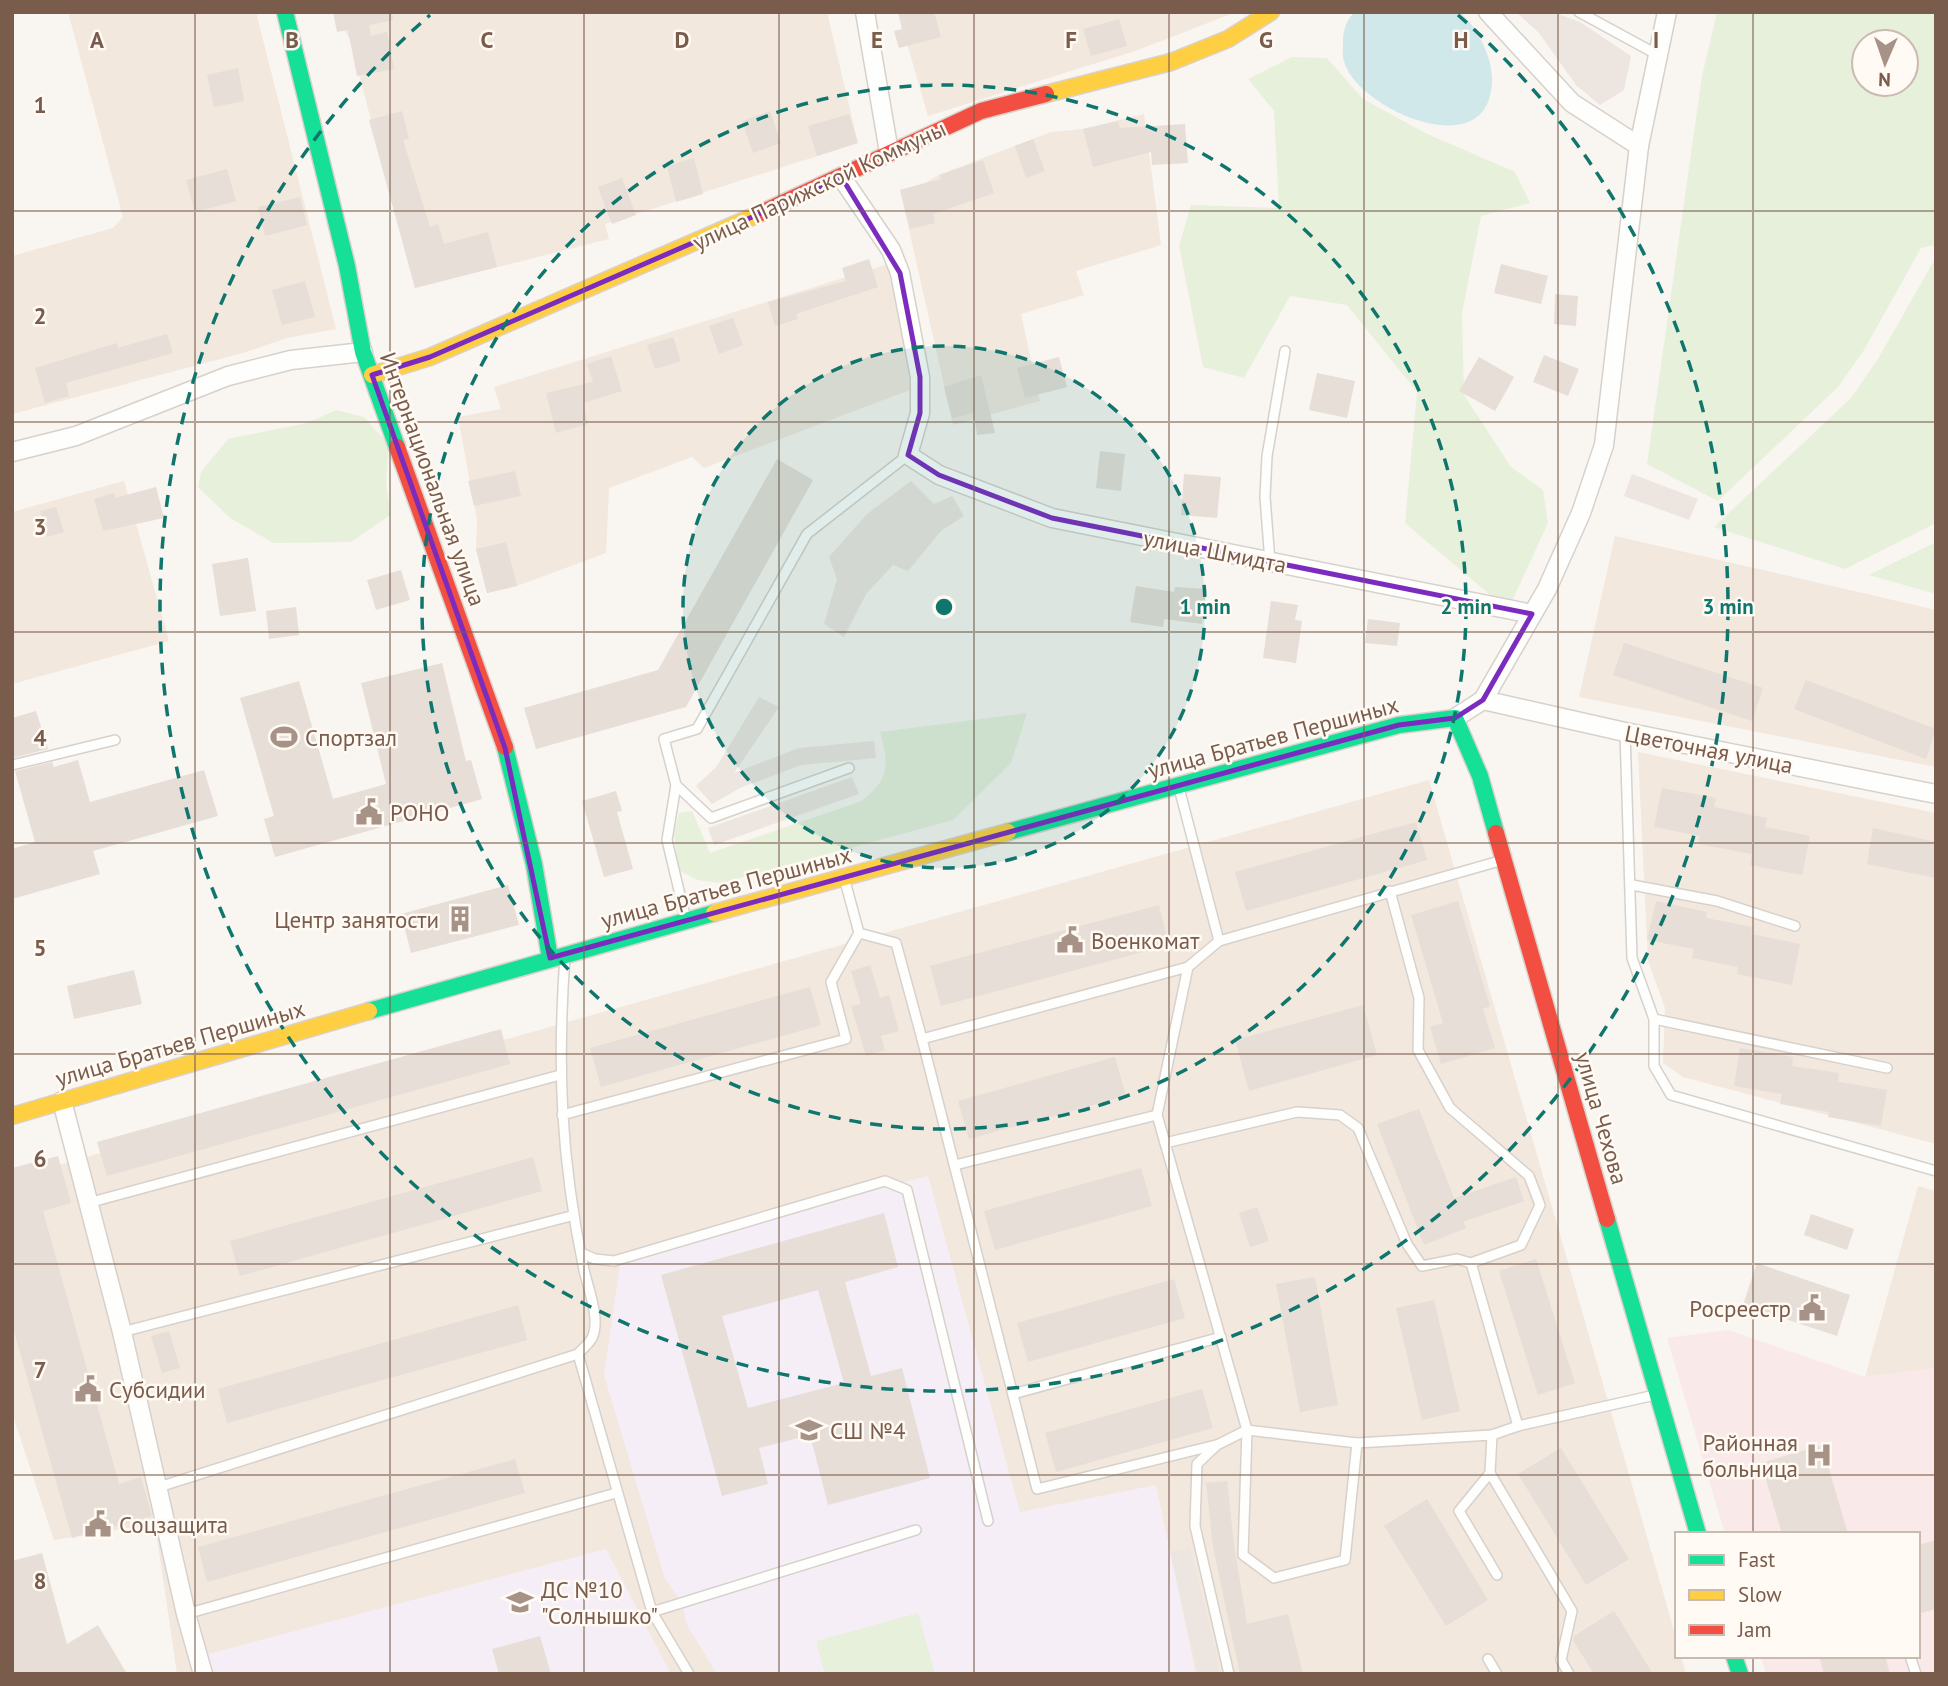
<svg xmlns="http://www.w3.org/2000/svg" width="1948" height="1686" font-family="'PT Sans',sans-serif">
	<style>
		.residential { fill: #f2e8de }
		.industrial { fill: #ede5e0 }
		.education { fill: #f6eef6 }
		.medical { fill: #fae9e9 }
		.green { fill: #e7f0db; fill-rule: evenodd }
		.water { fill: #d0e8ea }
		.building { fill: #e6ded7; fill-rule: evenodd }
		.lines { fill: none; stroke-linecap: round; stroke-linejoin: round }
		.lane-casing { stroke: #d7d1cb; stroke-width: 12 }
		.street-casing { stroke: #d7d1cb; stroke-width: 21 }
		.fast-casing { stroke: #d9d2cb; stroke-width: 19 }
		.slow-casing { stroke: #d9d2cb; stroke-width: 19 }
		.jam-casing { stroke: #d9d2cb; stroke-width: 19 }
		.lane { stroke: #fefefd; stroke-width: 9 }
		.street { stroke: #fefefd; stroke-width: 18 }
		.fast { stroke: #16e098; stroke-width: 16 }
		.slow { stroke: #ffcf43; stroke-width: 16 }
		.jam { stroke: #f24e42; stroke-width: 16 }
		.marked { fill: none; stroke: #7b2cbf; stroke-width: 5; stroke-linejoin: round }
		.grid { fill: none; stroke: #7a5c4d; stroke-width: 2; stroke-opacity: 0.55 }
		.ring { fill: none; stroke: #0f766e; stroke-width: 3.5; stroke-dasharray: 12 9 }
		.labels { text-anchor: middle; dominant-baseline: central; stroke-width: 5; stroke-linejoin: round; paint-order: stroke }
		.street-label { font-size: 23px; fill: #7a5c4d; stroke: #fffaf3 }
		.poi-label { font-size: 23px; fill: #7a5c4d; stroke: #fffaf3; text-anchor: start }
		.grid-label { font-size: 23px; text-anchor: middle; font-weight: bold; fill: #7a5c4d; stroke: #fffaf3; stroke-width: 5; stroke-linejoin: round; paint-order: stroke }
		.centre { fill: #0f766e; stroke: #fffaf3; stroke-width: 3.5 }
		.ring-label { font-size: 21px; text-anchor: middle; font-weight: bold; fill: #0f766e; stroke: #fffaf3; stroke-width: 5; stroke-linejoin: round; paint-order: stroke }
	</style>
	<rect width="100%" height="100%" fill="#f9f5f0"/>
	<!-- residential -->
	<g class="residential">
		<polygon points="68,12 256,12 336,329 287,338 243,353 12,414 12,256 113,228 123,217"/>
		<polygon points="336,12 827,12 858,143 605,224 609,239 415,288 350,40"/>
		<polygon points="898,12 1236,12 1138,50 928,116"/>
		<polygon points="1144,114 1161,245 1076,271 1084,295 1021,314 1040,401 953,425 900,190 925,183 939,175 1051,132 1083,129"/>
		<polygon points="888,264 915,388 704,468 692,457 609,488 606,553 517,586 487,593 476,549 477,520 458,417 501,409 494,387"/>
		<polygon points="124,481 169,641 12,684 12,512"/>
		<polygon points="1615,536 1936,610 1936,767 1579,697"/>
		<polygon points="1638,752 1936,813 1936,1144 1683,1077 1663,1063 1665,1008 1648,961"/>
		<polygon points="1429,780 1677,1641 1677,1656 1681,1656 1686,1674 177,1674 155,1524 54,1540 12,1413 12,1178"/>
		<polygon points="1918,1186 1936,1191 1936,1368 1865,1377"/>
	</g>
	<!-- industrial -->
	<g class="industrial">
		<polygon points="1516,12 1553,12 1580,22 1631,56 1624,90 1600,105 1576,85 1539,33"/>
		<polygon points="1632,474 1698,499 1689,520 1624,496"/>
		<polygon points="911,481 934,504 952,496 964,516 941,531 908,571 893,565 866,594 844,637 824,624 837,579 829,557 867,514"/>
		<polygon points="759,697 779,707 734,773 799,748 874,741 876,758 801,765 740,788 712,804 696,786 717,766"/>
		<polygon points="852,777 859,794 714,845 708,828"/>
		<polygon points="1190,1547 1217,1656 1218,1674 1198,1674 1170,1552"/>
	</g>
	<!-- education -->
	<g class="education">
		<polygon points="928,1176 1020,1512 1156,1485 1196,1674 717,1674 687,1625 682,1603 665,1579 604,1375 621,1257"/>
		<polygon points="606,1549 671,1674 213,1674 208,1654"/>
	</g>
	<!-- medical -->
	<polygon class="medical" points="1728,1330 1865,1377 1936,1368 1936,1674 1766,1674 1761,1656 1918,1656 1918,1534 1725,1534 1667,1338"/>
	<!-- green -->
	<g class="green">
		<path d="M1717,12h219v240l-3,-7 -12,3 -57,102 -26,37 -120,114 -71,-37 55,-388zM1864,42h42v42h-42z"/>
		<polygon points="1292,57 1327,58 1363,99 1425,133 1515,172 1530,203 1481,216 1462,313 1464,395 1511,467 1543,490 1548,523 1508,610 1405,523 1417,392 1347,305 1290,296 1244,378 1203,367 1179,246 1191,205 1279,208 1274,111 1248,79"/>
		<polygon points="1936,257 1936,523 1845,569 1714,527 1851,398 1878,359"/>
		<polygon points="336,410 364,417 389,445 386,482 390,515 351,542 274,543 230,518 198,487 201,472 228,439 307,423"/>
		<polygon points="1936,542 1936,594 1869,575"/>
		<path d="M1027,713l-16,50 -58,57 -231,63 -25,-3 -18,-10 -5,-36 5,-21 13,-2 18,42 152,-52c28,-23 27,-35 18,-69z"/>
		<polygon points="918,1613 935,1674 825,1674 816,1641"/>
	</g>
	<!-- water -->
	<path class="water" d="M1355,12h104c17,12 33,45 33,66 1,92 -137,30 -148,-17 -2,-5 -1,-11 -1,-16 -1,-11 3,-26 12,-33z"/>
	<!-- building -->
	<g class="building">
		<polygon points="333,12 392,12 393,20 369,25 371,36 387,32 394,69 357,76 348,30 337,32"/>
		<polygon points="898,12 934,12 941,37 899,48 894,31 902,29"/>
		<polygon points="1119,19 1127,46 1091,56 1083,29"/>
		<polygon points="238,68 244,101 214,107 207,75"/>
		<polygon points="402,111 409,139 403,140 430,227 438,224 444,244 488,232 497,267 415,288 369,120"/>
		<polygon points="770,111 781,143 753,153 742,121"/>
		<polygon points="849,114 858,143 817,156 808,126"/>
		<polygon points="1118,121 1120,128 1185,124 1188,163 1152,165 1151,152 1093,167 1083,129"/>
		<polygon points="1033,139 1045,171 1026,178 1015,146"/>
		<polygon points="694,158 703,194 676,202 667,166"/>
		<polygon points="983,160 994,193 933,214 935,223 910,229 900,190 941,179 939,175"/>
		<polygon points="227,169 236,201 195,212 186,180"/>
		<polygon points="622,178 636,215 612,224 598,187"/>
		<polygon points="300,197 307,225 265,236 258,207"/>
		<polygon points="869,259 878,287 796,314 798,319 775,326 768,302 846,281 842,268"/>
		<polygon points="1501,264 1548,276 1541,304 1494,293"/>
		<polygon points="305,281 315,317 282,325 272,290"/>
		<polygon points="1555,294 1578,296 1576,326 1554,324"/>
		<polygon points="733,318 743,345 719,354 709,326"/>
		<polygon points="167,334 173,353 66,383 69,396 45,403 35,368 117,343 118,348"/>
		<polygon points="673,337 681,361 655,369 647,345"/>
		<polygon points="1544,355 1579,369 1568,396 1533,382"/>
		<polygon points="611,356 622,391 583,403 588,424 556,433 546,393 593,382 587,364"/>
		<polygon points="1059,357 1067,387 1025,398 1017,368"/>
		<polygon points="1479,357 1514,377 1495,411 1459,391"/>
		<polygon points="1317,373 1355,381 1347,418 1309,410"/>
		<polygon points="981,375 995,433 977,435 974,413 952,418 944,387"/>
		<polygon points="1100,451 1125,454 1121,491 1096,488"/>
		<polygon points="777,459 813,480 686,707 536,749 524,708 658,670"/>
		<polygon points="515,471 521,496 474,506 468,481"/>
		<polygon points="1184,474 1221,477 1217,518 1181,515"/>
		<polygon points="156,487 164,518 103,531 94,499 114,493 115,498"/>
		<polygon points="56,507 64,532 47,537 40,511"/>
		<polygon points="506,542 517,586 487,593 476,549"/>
		<polygon points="248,558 256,611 220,616 212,564"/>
		<polygon points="401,570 410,600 376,610 367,580"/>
		<polygon points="1136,586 1174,592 1175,587 1207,589 1202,624 1164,619 1163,627 1130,622"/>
		<polygon points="1271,601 1298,605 1295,620 1302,621 1296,663 1263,658"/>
		<polygon points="296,607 299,635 269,639 266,611"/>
		<polygon points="1368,619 1400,623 1397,646 1365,643"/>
		<polygon points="1624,643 1763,688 1752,721 1613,675"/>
		<polygon points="442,663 466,761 471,760 482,799 275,857 264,819 274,816 240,698 299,681 333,799 386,784 361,683"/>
		<polygon points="1806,680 1936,729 1926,759 1794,709"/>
		<polygon points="36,711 48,749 12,758 12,718"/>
		<polygon points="78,760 90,802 204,770 218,816 93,851 100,874 12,899 12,849 35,842 15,771 52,762 54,767"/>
		<polygon points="1662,788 1716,798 1714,807 1767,818 1765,827 1810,836 1802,875 1750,865 1752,854 1698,844 1700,836 1654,827"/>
		<polygon points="616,791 622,811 617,812 633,869 604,877 582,801"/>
		<polygon points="1416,822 1427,860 1246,911 1235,872"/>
		<polygon points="1873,828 1936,842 1936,878 1867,864"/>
		<polygon points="508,885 519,925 411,953 401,914"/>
		<polygon points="1458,901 1490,1006 1483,1009 1495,1048 1441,1064 1430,1027 1443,1023 1411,915"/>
		<polygon points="1656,901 1707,912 1706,918 1753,927 1751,934 1800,944 1792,985 1737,974 1738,967 1692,958 1694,949 1647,940"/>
		<polygon points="1159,905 1169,945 941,1006 930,966"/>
		<polygon points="870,965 880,998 889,995 899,1031 881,1036 885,1050 866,1056 851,1006 861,1004 851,971"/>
		<polygon points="134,970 142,1004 74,1019 67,986"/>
		<polygon points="810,987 821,1025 601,1087 590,1048"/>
		<polygon points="1363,1005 1377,1055 1249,1091 1235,1040"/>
		<polygon points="501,1029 510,1064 107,1176 97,1142"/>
		<polygon points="1740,1048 1793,1057 1792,1066 1839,1073 1838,1082 1887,1090 1881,1126 1828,1117 1829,1112 1780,1104 1782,1094 1734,1086"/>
		<polygon points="1115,1057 1126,1096 969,1139 958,1101"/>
		<polygon points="1419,1109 1454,1198 1516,1177 1524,1201 1463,1222 1466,1228 1424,1245 1377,1124"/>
		<polygon points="58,1156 71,1203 43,1211 119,1484 141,1477 152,1516 72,1538 12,1324 12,1168"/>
		<polygon points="533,1157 542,1191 240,1276 230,1241"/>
		<polygon points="1141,1168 1152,1206 995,1250 984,1211"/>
		<polygon points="1257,1207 1269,1241 1250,1247 1239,1213"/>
		<path d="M884,1213l14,54 -53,15 26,94 31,-8 28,110 -102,27 -18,-70 -51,13 9,36 -46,12 -61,-221zM818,1290l26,93 -96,25 -26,-92z"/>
		<polygon points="1811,1214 1854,1229 1847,1250 1804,1235"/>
		<polygon points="1536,1259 1575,1383 1538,1395 1499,1271"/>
		<polygon points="1757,1263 1850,1295 1837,1336 1743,1305"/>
		<polygon points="1315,1277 1338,1405 1300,1412 1276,1284"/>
		<polygon points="1174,1279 1185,1318 1028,1362 1017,1323"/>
		<polygon points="1434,1300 1460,1411 1422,1420 1396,1308"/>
		<polygon points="518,1305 527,1340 227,1423 218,1389"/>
		<polygon points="169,1331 180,1368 162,1373 151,1336"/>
		<polygon points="1202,1389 1213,1428 1056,1472 1045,1433"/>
		<polygon points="1822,1445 1848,1534 1782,1534 1761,1463"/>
		<polygon points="1561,1448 1629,1559 1586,1585 1518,1474"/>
		<polygon points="515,1459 525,1493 207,1582 198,1547"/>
		<polygon points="1227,1481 1234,1545 1247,1624 1288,1614 1303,1674 1240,1674 1213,1547 1206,1483"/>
		<polygon points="1427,1499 1488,1600 1446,1626 1384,1526"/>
		<polygon points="1936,1540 1936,1609 1918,1614 1918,1545"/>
		<polygon points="42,1553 67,1644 98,1625 127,1674 12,1674 12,1561"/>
		<polygon points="1614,1611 1653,1674 1594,1674 1573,1640 1574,1636"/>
		<polygon points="540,1636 551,1674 499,1674 492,1649"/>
		<polygon points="1819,1656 1885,1656 1890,1674 1824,1674"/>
	</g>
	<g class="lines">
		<!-- lane casing -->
		<g class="lane-casing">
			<g id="lane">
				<polyline points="1579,12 1658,55"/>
				<polyline points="1270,562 1265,497 1267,456 1285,351"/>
				<polyline points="1625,732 1632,958 1654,1019 1654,1066 1671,1095 1936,1171"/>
				<polyline points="12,765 115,740"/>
				<polyline points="849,768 711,818 676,785 664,739 697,729 807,534 908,455"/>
				<polyline points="676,785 667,840 686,920"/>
				<polyline points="1179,788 1219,941"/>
				<polyline points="1632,885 1717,901 1795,926"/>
				<polyline points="1390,891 1419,998 1418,1050 1450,1108 1529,1176 1540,1205 1521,1245 1471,1263 1518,1426"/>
				<polyline points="859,933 896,943 922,1039 1188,967"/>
				<polyline points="1654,1019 1887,1068"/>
				<polyline points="922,1039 1037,1489 1216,1445"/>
				<polyline points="562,1115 846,1039 831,982 859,933 845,881"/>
				<polyline points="1165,1143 1297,1112 1340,1115 1358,1128 1407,1244 1422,1266 1457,1259 1471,1263"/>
				<polyline points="955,1165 1157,1115"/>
				<polyline points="88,1203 560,1075"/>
				<polyline points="581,1253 595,1259 614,1261 885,1181 907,1190 988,1521"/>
				<polyline points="122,1332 571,1216"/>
				<polyline points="578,1354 652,1612"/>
				<polyline points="1013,1394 1221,1337"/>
				<polyline points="1492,1435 1490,1473 1572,1611 1561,1660 1569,1674"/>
				<polyline points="1357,1443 1345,1560 1274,1578 1243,1555 1247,1430 1157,1115 1188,967 1219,941 1503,860"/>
				<polyline points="1490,1473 1459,1511 1497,1575"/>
				<path d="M159,1487l419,-133c4,-5 11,-10 14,-16 9,-18 -4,-50 -8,-68 -23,-110 -27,-202 -19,-314"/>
				<polyline points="186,1614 616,1493"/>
				<polyline points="1910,1656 1916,1674"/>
				<polyline points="1488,1659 1497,1674"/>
				<polyline points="689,1674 652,1612 916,1530"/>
				<polyline points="1229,1674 1195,1526 1197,1464 1217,1445 1247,1430 1357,1443 1492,1435 1518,1426 1655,1395"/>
			</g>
		</g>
		<!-- street casing -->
		<g class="street-casing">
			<g id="street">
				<polyline points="865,12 889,152"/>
				<polyline points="1488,12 1572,103 1639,146"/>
				<polyline points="842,178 891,250 900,273 920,377 920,413 908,455 939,475 1052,518 1532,614"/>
				<polyline points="12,452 76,436 228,376 291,360 363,352"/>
				<polyline points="1483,700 1625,732 1936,794"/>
				<polyline points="1455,718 1483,700 1547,589 1581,513 1604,445 1639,146 1667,12"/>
				<polyline points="62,1101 122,1332 186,1614 203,1674"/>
			</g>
		</g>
		<!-- fast casing -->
		<g class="fast-casing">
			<g id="fast">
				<polyline points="285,12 347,266 363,352 397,447"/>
				<polyline points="505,747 534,864 550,958"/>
				<polyline points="1008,832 1399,725 1455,718 1480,776 1496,833"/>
				<polyline points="369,1011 714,913"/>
				<polyline points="1607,1219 1698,1534"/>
				<polyline points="1734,1656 1740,1674"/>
			</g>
		</g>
		<!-- slow casing -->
		<g class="slow-casing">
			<g id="slow">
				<polyline points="1046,94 1171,62 1228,39 1271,12"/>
				<polyline points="372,375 430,357 761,213"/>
				<polyline points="714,913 1008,832"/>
				<polyline points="12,1116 369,1011"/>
			</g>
		</g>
		<!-- jam casing -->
		<g class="jam-casing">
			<g id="jam">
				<polyline points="761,213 981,111 1046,94"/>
				<polyline points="397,447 505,747"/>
				<polyline points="1496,833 1607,1219"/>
			</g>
		</g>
		<!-- lane -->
		<use href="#lane" class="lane"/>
		<!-- street -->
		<use href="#street" class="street"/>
		<!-- fast -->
		<use href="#fast" class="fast"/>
		<!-- slow -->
		<use href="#slow" class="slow"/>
		<!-- jam -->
		<use href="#jam" class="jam"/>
	</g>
	<!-- marked area -->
	<path class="marked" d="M842,178l58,95 20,104v36l-12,42 31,20 113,43 480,96 -49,86 -28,18 -56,7 -849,233 -45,-210 -133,-373 58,-18z"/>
	<!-- grid -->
	<path class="grid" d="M195,12v1662M390,12v1662M584,12v1662M779,12v1662M974,12v1662M1169,12v1662M1364,12v1662M1558,12v1662M1753,12v1522M12,211h1924M12,422h1924M12,632h1924M12,843h1924M12,1054h1924M12,1264h1924M12,1475h1924M1753,1656v18"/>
	<!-- distance rings -->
	<circle cx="944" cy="607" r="261" fill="#0f766e" fill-opacity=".12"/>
	<g class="ring">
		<circle cx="944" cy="607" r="261"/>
		<circle cx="944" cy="607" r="522"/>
		<path d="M1458 15A784 784 0 1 1 430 15"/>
	</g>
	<!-- icons -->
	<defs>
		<g id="stadium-bare" transform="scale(2.1)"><path d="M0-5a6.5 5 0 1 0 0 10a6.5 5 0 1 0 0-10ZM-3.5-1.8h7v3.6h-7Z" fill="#a69286" stroke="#fffaf3" stroke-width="2.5" paint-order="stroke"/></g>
		<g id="civic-bare" transform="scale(2.1)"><path d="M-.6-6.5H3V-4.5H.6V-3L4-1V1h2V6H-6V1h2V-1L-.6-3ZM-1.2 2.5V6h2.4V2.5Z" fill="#a69286" stroke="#fffaf3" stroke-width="2.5" paint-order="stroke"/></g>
		<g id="building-bare" transform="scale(2.1)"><path d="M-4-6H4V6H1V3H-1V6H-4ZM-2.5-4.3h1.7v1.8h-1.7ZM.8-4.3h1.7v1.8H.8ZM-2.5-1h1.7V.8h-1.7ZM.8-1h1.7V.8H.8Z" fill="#a69286" stroke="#fffaf3" stroke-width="2.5" paint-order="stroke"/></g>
		<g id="school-bare" transform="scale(2.1)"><path d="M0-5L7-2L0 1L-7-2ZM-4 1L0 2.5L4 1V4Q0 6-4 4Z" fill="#a69286" stroke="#fffaf3" stroke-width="2.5" paint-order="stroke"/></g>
		<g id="hospital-bare" transform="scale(2.1)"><path d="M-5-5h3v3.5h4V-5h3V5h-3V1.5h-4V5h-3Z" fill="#a69286" stroke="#fffaf3" stroke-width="2.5" paint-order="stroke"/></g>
	</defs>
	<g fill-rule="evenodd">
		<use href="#stadium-bare" x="284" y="737"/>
		<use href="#civic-bare" x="369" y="812"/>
		<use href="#building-bare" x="460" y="919"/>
		<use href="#civic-bare" x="1070" y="940"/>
		<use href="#civic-bare" x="1812" y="1308"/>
		<use href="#civic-bare" x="88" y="1389"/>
		<use href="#school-bare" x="809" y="1430"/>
		<use href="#hospital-bare" x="1819" y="1455"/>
		<use href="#civic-bare" x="98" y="1524"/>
		<use href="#school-bare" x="520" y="1602"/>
	</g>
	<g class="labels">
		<!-- street labels -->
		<g class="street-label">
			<text transform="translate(819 185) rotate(-25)">улица Парижской Коммуны</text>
			<text transform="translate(433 479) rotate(70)">Интернациональная улица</text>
			<text transform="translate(1215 551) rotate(11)">улица Шмидта</text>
			<text transform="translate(1273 737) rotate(-15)">улица Братьев Першиных</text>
			<text transform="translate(1709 749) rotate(11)">Цветочная улица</text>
			<text transform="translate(726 887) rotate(-15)">улица Братьев Першиных</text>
			<text transform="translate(180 1043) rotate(-16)">улица Братьев Першиных</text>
			<text transform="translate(1602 1118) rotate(74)">улица Чехова</text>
		</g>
		<!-- poi labels -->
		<g class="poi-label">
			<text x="305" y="737">Спортзал</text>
			<text x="390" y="812">РОНО</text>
			<text x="439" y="919" text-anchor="end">Центр занятости</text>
			<text x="1091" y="940">Военкомат</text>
			<text x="1791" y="1308" text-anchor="end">Росреестр</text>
			<text x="109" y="1389">Субсидии</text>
			<text x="830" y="1430">СШ №4</text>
			<text x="1798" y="1442" text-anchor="end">Районная<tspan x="1798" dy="26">больница</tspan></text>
			<text x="119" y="1524">Соцзащита</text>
			<text x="541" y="1589">ДС №10<tspan x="541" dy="26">"Солнышко"</tspan></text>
		</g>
	</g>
	<g class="grid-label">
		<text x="97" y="48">A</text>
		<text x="292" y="48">B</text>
		<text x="487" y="48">C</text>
		<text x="682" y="48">D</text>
		<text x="877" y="48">E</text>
		<text x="1071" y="48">F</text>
		<text x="1266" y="48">G</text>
		<text x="1461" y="48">H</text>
		<text x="1656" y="48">I</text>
		<text x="40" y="113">1</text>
		<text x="40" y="324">2</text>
		<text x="40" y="535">3</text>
		<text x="40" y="746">4</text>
		<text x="40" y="956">5</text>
		<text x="40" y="1167">6</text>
		<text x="40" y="1378">7</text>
		<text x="40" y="1589">8</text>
	</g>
	<circle cx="944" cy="607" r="10" class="centre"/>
	<g class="ring-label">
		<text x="1205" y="614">1 min</text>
		<text x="1466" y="614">2 min</text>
		<text x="1728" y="614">3 min</text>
	</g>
	<!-- border -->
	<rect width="1948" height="1686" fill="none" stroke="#7a5c4d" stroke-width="28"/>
	<!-- legend -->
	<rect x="1675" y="1532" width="245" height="126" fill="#fffaf3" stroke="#cabbb1" stroke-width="2"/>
	<rect x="1689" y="1555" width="35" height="10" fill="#16e098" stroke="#cabbb1" stroke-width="2"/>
	<text x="1738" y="1567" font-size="21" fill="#7a5c4d">Fast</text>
	<rect x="1689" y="1590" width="35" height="10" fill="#ffcf43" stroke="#cabbb1" stroke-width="2"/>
	<text x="1738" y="1602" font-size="21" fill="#7a5c4d">Slow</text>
	<rect x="1689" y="1625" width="35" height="10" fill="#f24e42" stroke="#cabbb1" stroke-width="2"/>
	<text x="1738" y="1637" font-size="21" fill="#7a5c4d">Jam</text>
	<!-- north arrow -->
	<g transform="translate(1885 63) rotate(182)"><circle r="33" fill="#fffaf3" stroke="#cabbb1" stroke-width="2"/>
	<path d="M0-5L12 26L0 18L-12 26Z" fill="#a69286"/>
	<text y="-10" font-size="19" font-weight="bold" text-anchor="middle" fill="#7a5c4d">N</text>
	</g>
</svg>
